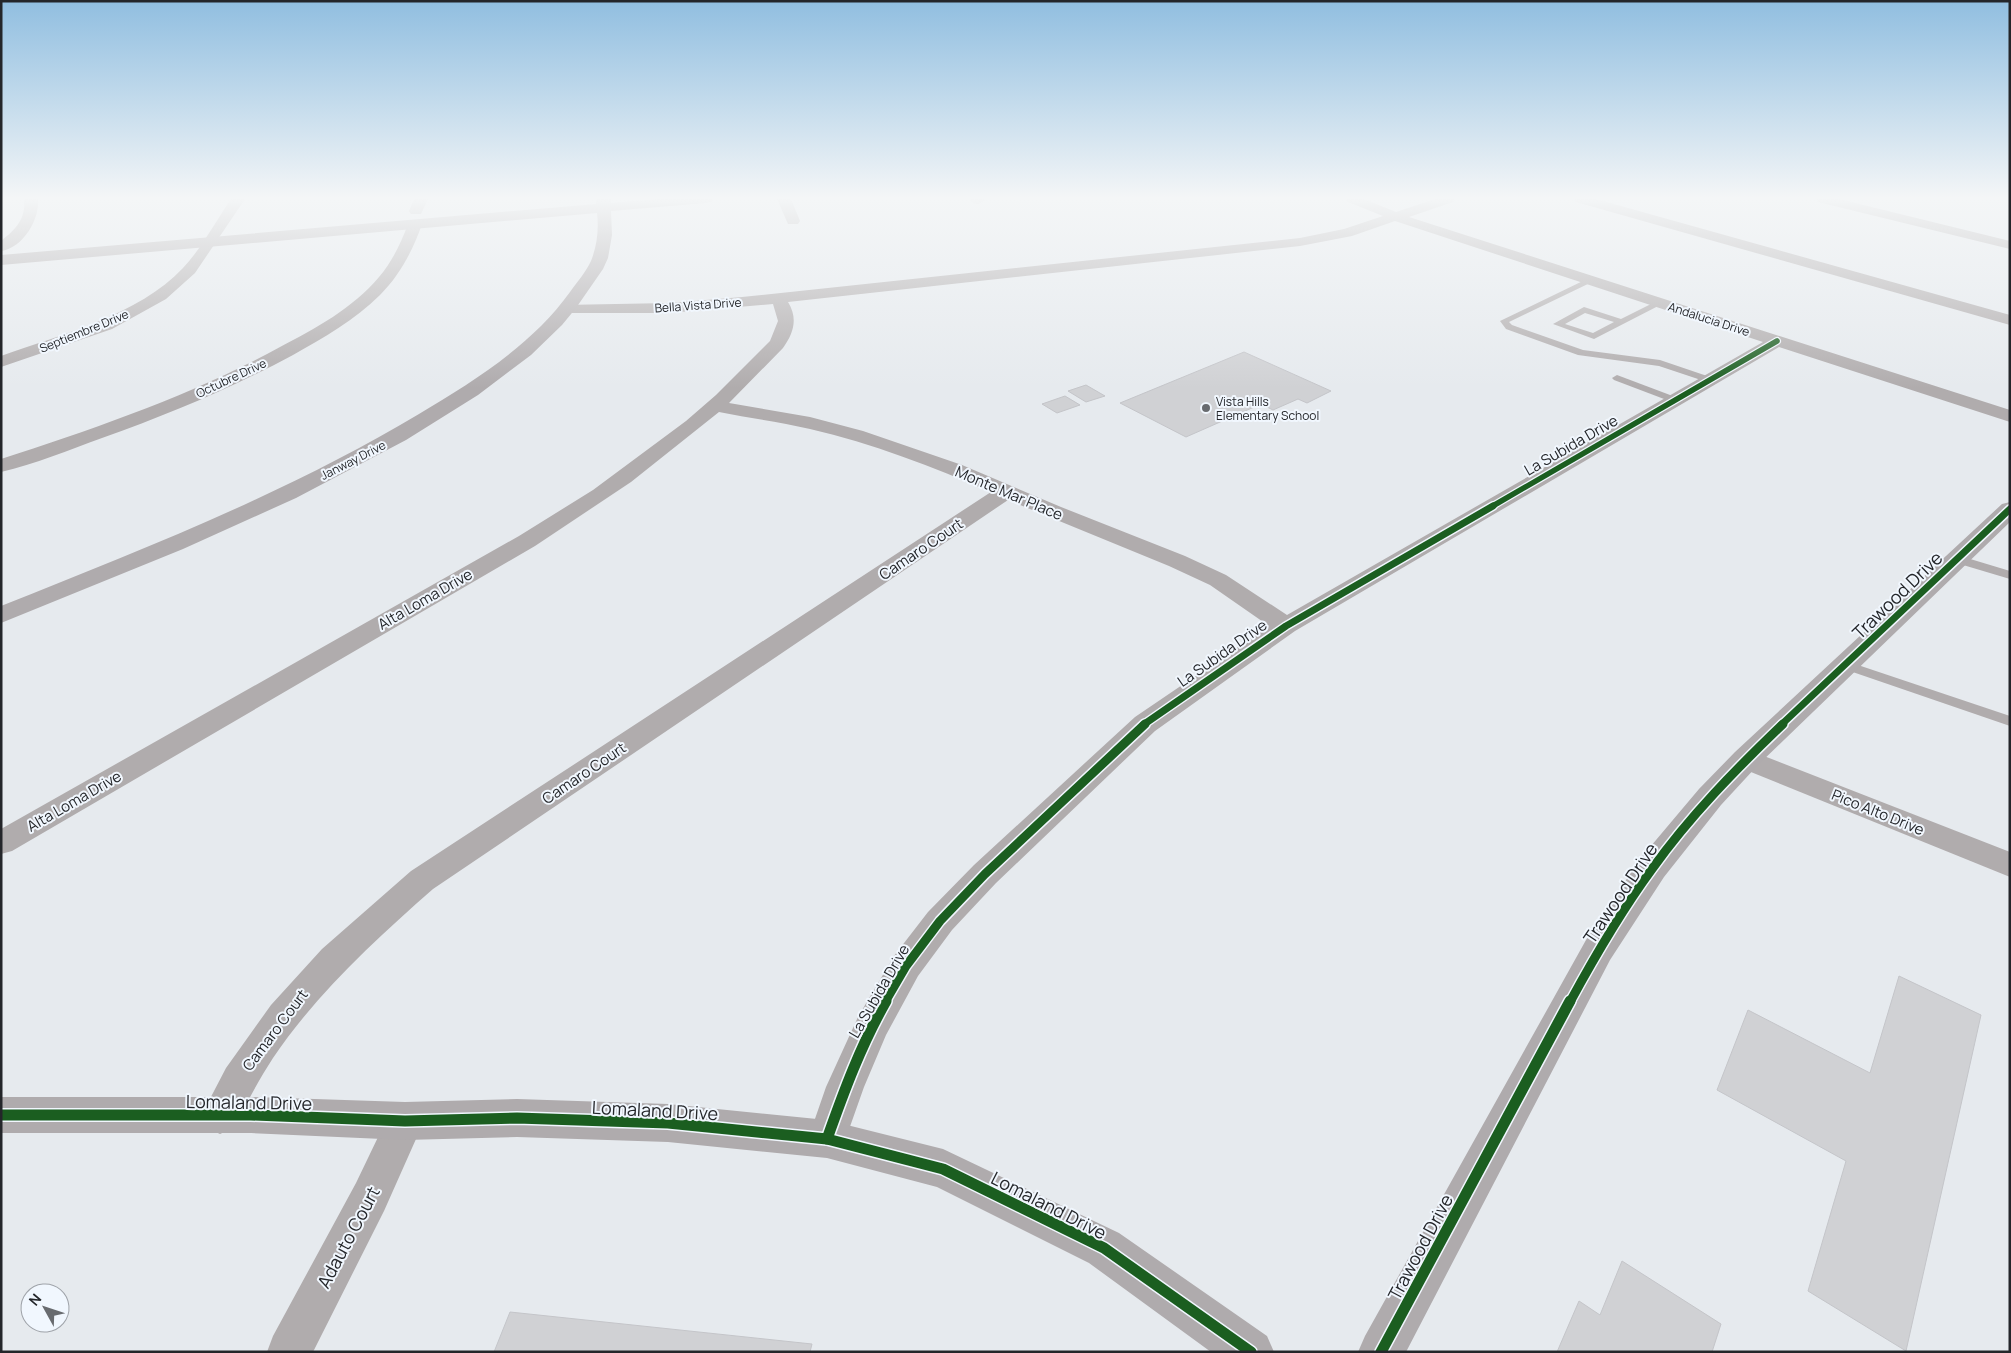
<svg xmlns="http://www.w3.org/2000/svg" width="2011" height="1353" font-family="Manrope,sans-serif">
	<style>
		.building { fill: #d0d1d4; stroke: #c4c5c9 }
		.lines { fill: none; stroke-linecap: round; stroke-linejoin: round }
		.lane { fill: #b0acad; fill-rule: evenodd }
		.street { fill: #b0acad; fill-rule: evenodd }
		.secondary { fill: #afabad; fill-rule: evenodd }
		.cycleway-far3-casing { stroke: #f1f7fe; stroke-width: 8 }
		.cycleway-far2-casing { stroke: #f1f7fe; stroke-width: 10 }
		.cycleway-far1-casing { stroke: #f1f7fe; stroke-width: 12 }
		.cycleway-casing { stroke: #f1f7fe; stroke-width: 14 }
		.cycleway-far3 { stroke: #1b5e20; stroke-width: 5.5 }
		.cycleway-far2 { stroke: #1b5e20; stroke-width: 7 }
		.cycleway-far1 { stroke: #1b5e20; stroke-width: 9 }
		.cycleway { stroke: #1b5e20; stroke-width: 11 }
		.poi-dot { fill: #686b6f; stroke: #f1f7fe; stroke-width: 2 }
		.labels { text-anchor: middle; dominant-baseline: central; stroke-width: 4; stroke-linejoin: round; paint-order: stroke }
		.far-street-label { font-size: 12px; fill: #24262a; stroke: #f1f7fe }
		.far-poi-label { font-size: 12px; fill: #24262a; stroke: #f1f7fe; text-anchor: start }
		.street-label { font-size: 15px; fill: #24262a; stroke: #f1f7fe }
		.near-street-label { font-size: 18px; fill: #24262a; stroke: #f1f7fe }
	</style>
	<rect width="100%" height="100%" fill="#e6eaee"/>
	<!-- building -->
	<g class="building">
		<polygon points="1244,352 1331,391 1307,403 1298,399 1273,410 1261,404 1186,437 1120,403"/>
		<polygon points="1086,385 1105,396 1086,402 1068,391"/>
		<polygon points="1065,396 1080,405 1057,413 1042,404"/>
		<polygon points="1899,976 1981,1015 1906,1351 1808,1291 1846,1161 1717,1090 1748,1010 1870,1073"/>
		<polygon points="1622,1261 1721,1324 1712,1352 1557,1352 1579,1301 1600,1315"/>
		<polygon points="510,1312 812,1344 810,1352 494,1352"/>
	</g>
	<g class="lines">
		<!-- lane -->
		<g class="lane">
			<polygon points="1589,278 1593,280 1592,282 1509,322 1512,325 1583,350 1660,360 1713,378 1713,382 1707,382 1659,366 1578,355 1506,329 1500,321"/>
			<path d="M1657,301l7,2 -70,36 -41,-15 31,-17 37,12zM1585,313l29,9 -21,11 -28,-9z"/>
			<polygon points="1617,375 1678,398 1680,400 1675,403 1672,402 1614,380 1612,378"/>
			<polygon points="1957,555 2010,571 2010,579 1953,562 1951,559"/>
			<polygon points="1846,661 2010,716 2010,726 1841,668 1839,665 1841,662"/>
		</g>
		<!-- street -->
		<g class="street">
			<path d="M24,199h14c2,20 -15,49 -37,52v-10c15,-12 25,-22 23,-42z"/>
			<path d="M231,199h14l-50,74 -29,26 -54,30 -111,38v-11c59,-21 138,-41 182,-88 18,-19 33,-47 48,-69z"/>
			<polygon points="414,199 428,199 421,214 411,214 409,211"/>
			<polygon points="777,199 791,199 800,221 798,224 788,224"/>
			<polygon points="970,199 984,199 985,200 978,204 973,203"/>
			<path d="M1346,199h18l32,13 39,-13h20l-2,3 -44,15 601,193v12l-231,-75 -484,284 -140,100 -159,152 -44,47 -34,46 -32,59 -22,52 -23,65 -14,5 -14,-5 -5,-13 18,-52 32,-70 36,-61 34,-44 46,-47 161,-148 134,-91 -59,-41 -41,-19 -161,-66 -575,389c-58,51 -116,104 -160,169 -15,23 -27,47 -40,70l-13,6 -13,-6 -6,-12 25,-48 45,-63 51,-56 89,-78 580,-379c-58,-25 -119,-49 -181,-63 -30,-7 -61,-11 -91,-17l-88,70 -96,64 -523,305 -11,3v-25l518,-293 74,-46 93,-69 30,-26 54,-54 8,-20 -5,-17 -104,9h-100l-6,-2 -2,-3 2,-3 106,-2 73,-6 558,-59 44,-9 39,-13 -35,-14zM1395,221l368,121 -476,273 -61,-40 -41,-19 -124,-49 -99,-42 -99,-34 -53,-14 -81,-14 54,-55c11,-15 15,-30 5,-46l512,-56 52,-10z"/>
			<polygon points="1574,199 1596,199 2010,315 2010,325 1576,202"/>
			<polygon points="1816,199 1839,199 2010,241 2010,249 1818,202"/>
			<path d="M415,220l5,1 2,3c-9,26 -22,51 -42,71 -25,25 -57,43 -87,60 -61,33 -126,60 -191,83 -33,12 -67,26 -101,34v-13c95,-31 191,-64 279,-112 35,-18 73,-39 99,-70 13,-15 22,-34 29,-53l2,-3z"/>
			<polygon points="1746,749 2010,852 2010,877 1736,766 1732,759 1736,752"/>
			<polygon points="405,1103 418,1108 424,1121 384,1211 313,1352 267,1352 273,1336 356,1183 392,1108"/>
		</g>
		<!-- secondary -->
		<g class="secondary">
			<path d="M597,199h14v4l47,-4h55l-2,3 -5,1 -95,8 1,24 -4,23 -5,11 -27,39 -14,17 -31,30 -53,40 -72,45 -110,58 -113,51 -182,74v-17c143,-57 286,-113 418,-192 55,-33 113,-69 151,-122 7,-10 16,-20 21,-31 6,-15 8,-32 6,-48l-596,52v-10l595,-51z"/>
			<polygon points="2010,502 2010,522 1757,766 1721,805 1664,877 1610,960 1406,1352 1358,1352 1365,1336 1586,940 1640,859 1699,789 1735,752 2002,504"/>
			<polygon points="1,1097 251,1097 405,1102 517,1099 668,1104 827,1120 943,1149 1119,1233 1267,1336 1274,1352 1211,1352 1089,1263 937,1187 827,1158 668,1142 517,1137 405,1140 251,1133 1,1133"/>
		</g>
		<!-- cycleway-far3 casing -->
		<g class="cycleway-far3-casing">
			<polyline id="cycleway-far3" points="1491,507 1777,341"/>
		</g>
		<!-- cycleway-far2 casing -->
		<g class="cycleway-far2-casing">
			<g id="cycleway-far2">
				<polyline points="1143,725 1286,626 1493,506"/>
				<polyline points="1781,725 2010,509"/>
			</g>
		</g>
		<!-- cycleway-far1 casing -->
		<g class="cycleway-far1-casing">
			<g id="cycleway-far1">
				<polyline points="885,1002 906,966 940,921 985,874 1145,724"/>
				<path d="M1570,1002c25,-46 51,-91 82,-133 38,-53 84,-100 131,-145"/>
			</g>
		</g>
		<!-- cycleway casing -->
		<g class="cycleway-casing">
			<g id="cycleway">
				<polyline points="1,1115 251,1115 405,1121 517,1118 668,1123 827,1139 943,1169 1104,1248 1251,1352"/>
				<path d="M827,1139c17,-48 34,-94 59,-138"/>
				<polyline points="1381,1352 1570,1001"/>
			</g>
		</g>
		<!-- cycleway-far3 -->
		<use href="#cycleway-far3" class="cycleway-far3"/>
		<!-- cycleway-far2 -->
		<use href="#cycleway-far2" class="cycleway-far2"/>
		<!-- cycleway-far1 -->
		<use href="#cycleway-far1" class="cycleway-far1"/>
		<!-- cycleway -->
		<use href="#cycleway" class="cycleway"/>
	</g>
	<!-- sky -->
	<linearGradient id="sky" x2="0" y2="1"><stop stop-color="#90bee0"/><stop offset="0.51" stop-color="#f4f6f7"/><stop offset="1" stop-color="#f4f6f7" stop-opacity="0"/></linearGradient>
	<rect width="2011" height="388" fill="url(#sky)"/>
	<!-- markers -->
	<circle class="poi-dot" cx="1206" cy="408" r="5"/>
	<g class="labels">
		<!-- far-street labels -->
		<g class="far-street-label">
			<text transform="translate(698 305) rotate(-4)">Bella Vista Drive</text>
			<text transform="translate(1709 319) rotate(18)">Andalucia Drive</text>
			<text transform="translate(84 331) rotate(-22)">Septiembre Drive</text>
			<text transform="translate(231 378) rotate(-25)">Octubre Drive</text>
			<text transform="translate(353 460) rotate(-27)">Janway Drive</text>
		</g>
		<!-- far-poi labels -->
		<g class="far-poi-label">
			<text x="1216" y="401">Vista Hills<tspan x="1216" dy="14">Elementary School</tspan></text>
		</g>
		<!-- street labels -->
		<g class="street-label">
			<text transform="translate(1571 445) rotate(-30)">La Subida Drive</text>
			<text transform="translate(1009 493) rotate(23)">Monte Mar Place</text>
			<text transform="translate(921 549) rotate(-34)">Camaro Court</text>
			<text transform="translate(425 599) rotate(-30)">Alta Loma Drive</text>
			<text transform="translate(1222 653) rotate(-35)">La Subida Drive</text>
			<text transform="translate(584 773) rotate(-34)">Camaro Court</text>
			<text transform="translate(74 801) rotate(-30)">Alta Loma Drive</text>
			<text transform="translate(1878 812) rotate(22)">Pico Alto Drive</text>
			<text transform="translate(879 991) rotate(-60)">La Subida Drive</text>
			<text transform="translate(275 1030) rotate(-53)">Camaro Court</text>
		</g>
		<!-- near-street labels -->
		<g class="near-street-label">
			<text transform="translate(1897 595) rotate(-44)">Trawood Drive</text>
			<text transform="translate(1620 893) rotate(-56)">Trawood Drive</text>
			<text transform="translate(249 1102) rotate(1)">Lomaland Drive</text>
			<text transform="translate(655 1110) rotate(3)">Lomaland Drive</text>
			<text transform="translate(1049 1205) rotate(27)">Lomaland Drive</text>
			<text transform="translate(348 1237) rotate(-62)">Adauto Court</text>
			<text transform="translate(1420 1247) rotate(-62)">Trawood Drive</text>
		</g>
	</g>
	<!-- border -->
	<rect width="2011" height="1353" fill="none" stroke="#24262a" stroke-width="5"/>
	<!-- north arrow -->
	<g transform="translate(45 1308) rotate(310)"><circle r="24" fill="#f1f7fe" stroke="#9fa3a9"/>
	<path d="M0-4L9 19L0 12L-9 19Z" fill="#686b6f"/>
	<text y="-8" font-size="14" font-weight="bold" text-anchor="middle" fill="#24262a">N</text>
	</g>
</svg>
